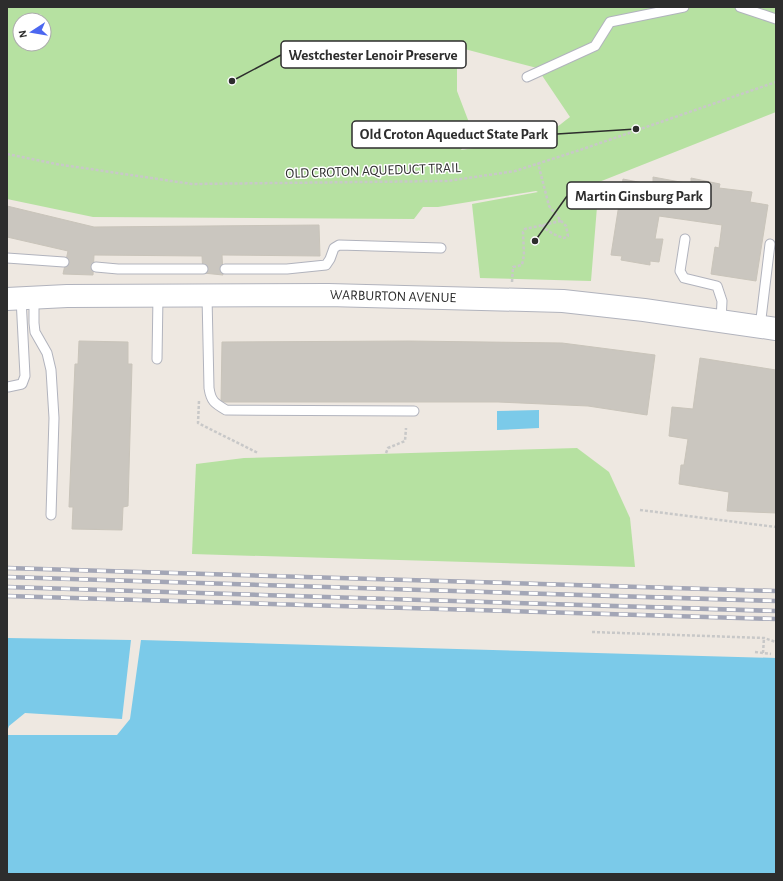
<svg xmlns="http://www.w3.org/2000/svg" width="783" height="881" font-family="'Alegreya Sans',sans-serif">
	<style>
		.green { fill: #b6e1a1; fill-rule: evenodd }
		.water { fill: #7bcae9 }
		.building { fill: #cac6bf; stroke: #c9c4ba }
		.lines { fill: none; stroke-linecap: round; stroke-linejoin: round }
		.service-casing { stroke: #b1b3bd; stroke-width: 11 }
		.tertiary-casing { stroke: #b1b3bd; stroke-width: 24 }
		.path { stroke: #c8c8c8; stroke-width: 2.5; stroke-dasharray: 3 2; stroke-linecap: butt }
		.service { stroke: #fff; stroke-width: 9 }
		.tertiary { stroke: #fff; stroke-width: 22 }
		.rail-casing { stroke: #a3a6b6; stroke-width: 4.5 }
		.rail { stroke: #fff; stroke-width: 3; stroke-dasharray: 9; stroke-linecap: butt }
		.labels { text-anchor: middle; dominant-baseline: central; stroke-width: 3; stroke-linejoin: round; paint-order: stroke }
		.street-label { font-size: 14px; fill: #2d2d2d; stroke: #fff }
		.leader { fill: none; stroke: #2d2d2d; stroke-width: 1.5 }
		.callout-dot { fill: #2d2d2d; stroke: #fff; stroke-width: 1.5 }
		.callout { fill: #fff; stroke: #2d2d2d; stroke-width: 1.5 }
		.callout-label { font-size: 15px; text-anchor: middle; font-weight: bold; fill: #2d2d2d }
	</style>
	<rect width="100%" height="100%" fill="#eee8e1"/>
	<!-- green -->
	<g class="green">
		<path d="M7,7h769v105l-177,70 -8,99 -111,-3 -8,-74 66,-12 -2,-1 -98,16h-15l-9,12 -321,-2 -86,-18zM20,20h24v24h-24zM457,47l80,21 33,49c-6,4 -13,11 -20,14 -22,11 -49,12 -73,13l3,3 -19,3 12,-17 -16,-42z"/>
		<polygon points="577,448 609,472 630,518 635,567 192,554 196,464 244,458"/>
	</g>
	<!-- water -->
	<g class="water">
		<polygon points="539,410 539,428 497,430 497,411"/>
		<polygon points="7,638 131,640 122,719 25,713 9,726 7,732"/>
		<polygon points="141,640 776,658 776,874 7,874 7,735 117,735 130,719"/>
	</g>
	<!-- building -->
	<g class="building">
		<polygon points="653,177 691,184 691,178 720,184 719,188 752,192 750,202 768,205 756,281 711,274 715,247 719,248 722,225 659,216 655,239 663,239 659,262 650,261 650,265 621,260 622,256 611,255 623,179 653,185"/>
		<polygon points="7,206 94,227 319,225 320,256 222,255 223,275 203,273 202,256 94,255 93,275 63,274 68,251 7,237"/>
		<polygon points="79,341 128,342 128,364 132,364 128,506 123,507 122,530 72,529 73,507 69,507 75,364 78,364"/>
		<polygon points="409,341 562,343 655,355 647,415 588,406 498,402 221,402 222,342"/>
		<polygon points="700,358 776,370 776,513 727,511 729,492 679,484 681,465 684,465 688,439 669,436 672,407 693,409"/>
	</g>
	<g class="lines">
		<!-- service casing -->
		<g class="service-casing">
			<g id="service">
				<polyline points="740,7 776,19"/>
				<polyline points="527,77 595,46 610,22 684,7"/>
				<polyline points="685,239 680,271 684,278 717,286 722,301 721,321"/>
				<polyline points="7,258 64,262"/>
				<polyline points="96,267 118,269 203,269"/>
				<polyline points="225,269 287,269 326,265 330,259 334,248 339,245 441,248"/>
				<path d="M207,296l2,92c2,13 5,15 17,22l188,1"/>
				<polyline points="34,297 34,323 35,332 47,353 51,370 54,418 51,515"/>
				<polyline points="760,327 770,244"/>
				<polyline points="157,359 158,296"/>
				<polyline points="8,387 22,384 25,376 21,298"/>
			</g>
		</g>
		<!-- tertiary casing -->
		<g class="tertiary-casing">
			<g id="tertiary">
				<path id="s1" d="M7,299l60,-3 261,-1 235,6 81,9 132,19"/>
			</g>
		</g>
		<!-- path -->
		<g class="path">
			<polyline points="7,154 56,164 192,184 448,181 515,171 580,150 776,82"/>
			<path d="M542,225c4,6 15,11 22,13l4,-2 -2,-10 -5,-5"/>
			<polyline points="512,282 513,267 522,265 524,255 523,232 525,229 561,221 549,206 538,163"/>
			<polyline points="199,401 198,423 258,453"/>
			<polyline points="386,453 388,448 405,441 406,428"/>
			<polyline points="640,510 776,527"/>
			<polyline points="592,632 764,638 776,642"/>
			<polyline points="755,652 771,654"/>
			<polyline points="763,653 764,638"/>
		</g>
		<!-- service -->
		<use href="#service" class="service"/>
		<!-- tertiary -->
		<use href="#tertiary" class="tertiary"/>
		<!-- rail casing -->
		<g class="rail-casing">
			<g id="rail">
				<polyline points="7,568 776,591"/>
				<polyline points="7,577 776,601"/>
				<polyline points="7,587 776,611"/>
				<polyline points="7,596 776,619"/>
			</g>
		</g>
		<!-- rail -->
		<use href="#rail" class="rail"/>
	</g>
	<g class="labels">
		<!-- street labels -->
		<g class="street-label">
			<text transform="translate(373 171) rotate(-2)">OLD CROTON AQUEDUCT TRAIL</text>
			<text stroke="none"><textPath href="#s1" startOffset="386">WARBURTON AVENUE</textPath></text>
		</g>
	</g>
	<!-- callouts -->
	<path class="leader" d="M232 81L281 55M636 129L557 134M535 241L567 196"/>
	<g class="callout-dot">
		<circle cx="232" cy="81" r="4"/>
		<circle cx="636" cy="129" r="4"/>
		<circle cx="535" cy="241" r="4"/>
	</g>
	<g class="callout">
		<rect x="281" y="41" width="185" height="27" rx="4"/>
		<rect x="352" y="121" width="205" height="27" rx="4"/>
		<rect x="567" y="182" width="144" height="27" rx="4"/>
	</g>
	<g class="callout-label">
		<text x="373" y="60">Westchester Lenoir Preserve</text>
		<text x="454" y="139">Old Croton Aqueduct State Park</text>
		<text x="639" y="201">Martin Ginsburg Park</text>
	</g>
	<!-- border -->
	<rect width="783" height="881" fill="none" stroke="#2d2d2d" stroke-width="16"/>
	<!-- north arrow -->
	<g transform="translate(32 32) rotate(258)"><circle r="19" fill="#ffffff" stroke="#ababab"/>
	<path d="M0-3L7 15L0 10L-7 15Z" fill="#4b67f0"/>
	<text y="-6" font-size="11" font-weight="bold" text-anchor="middle" fill="#2d2d2d">N</text>
	</g>
</svg>
